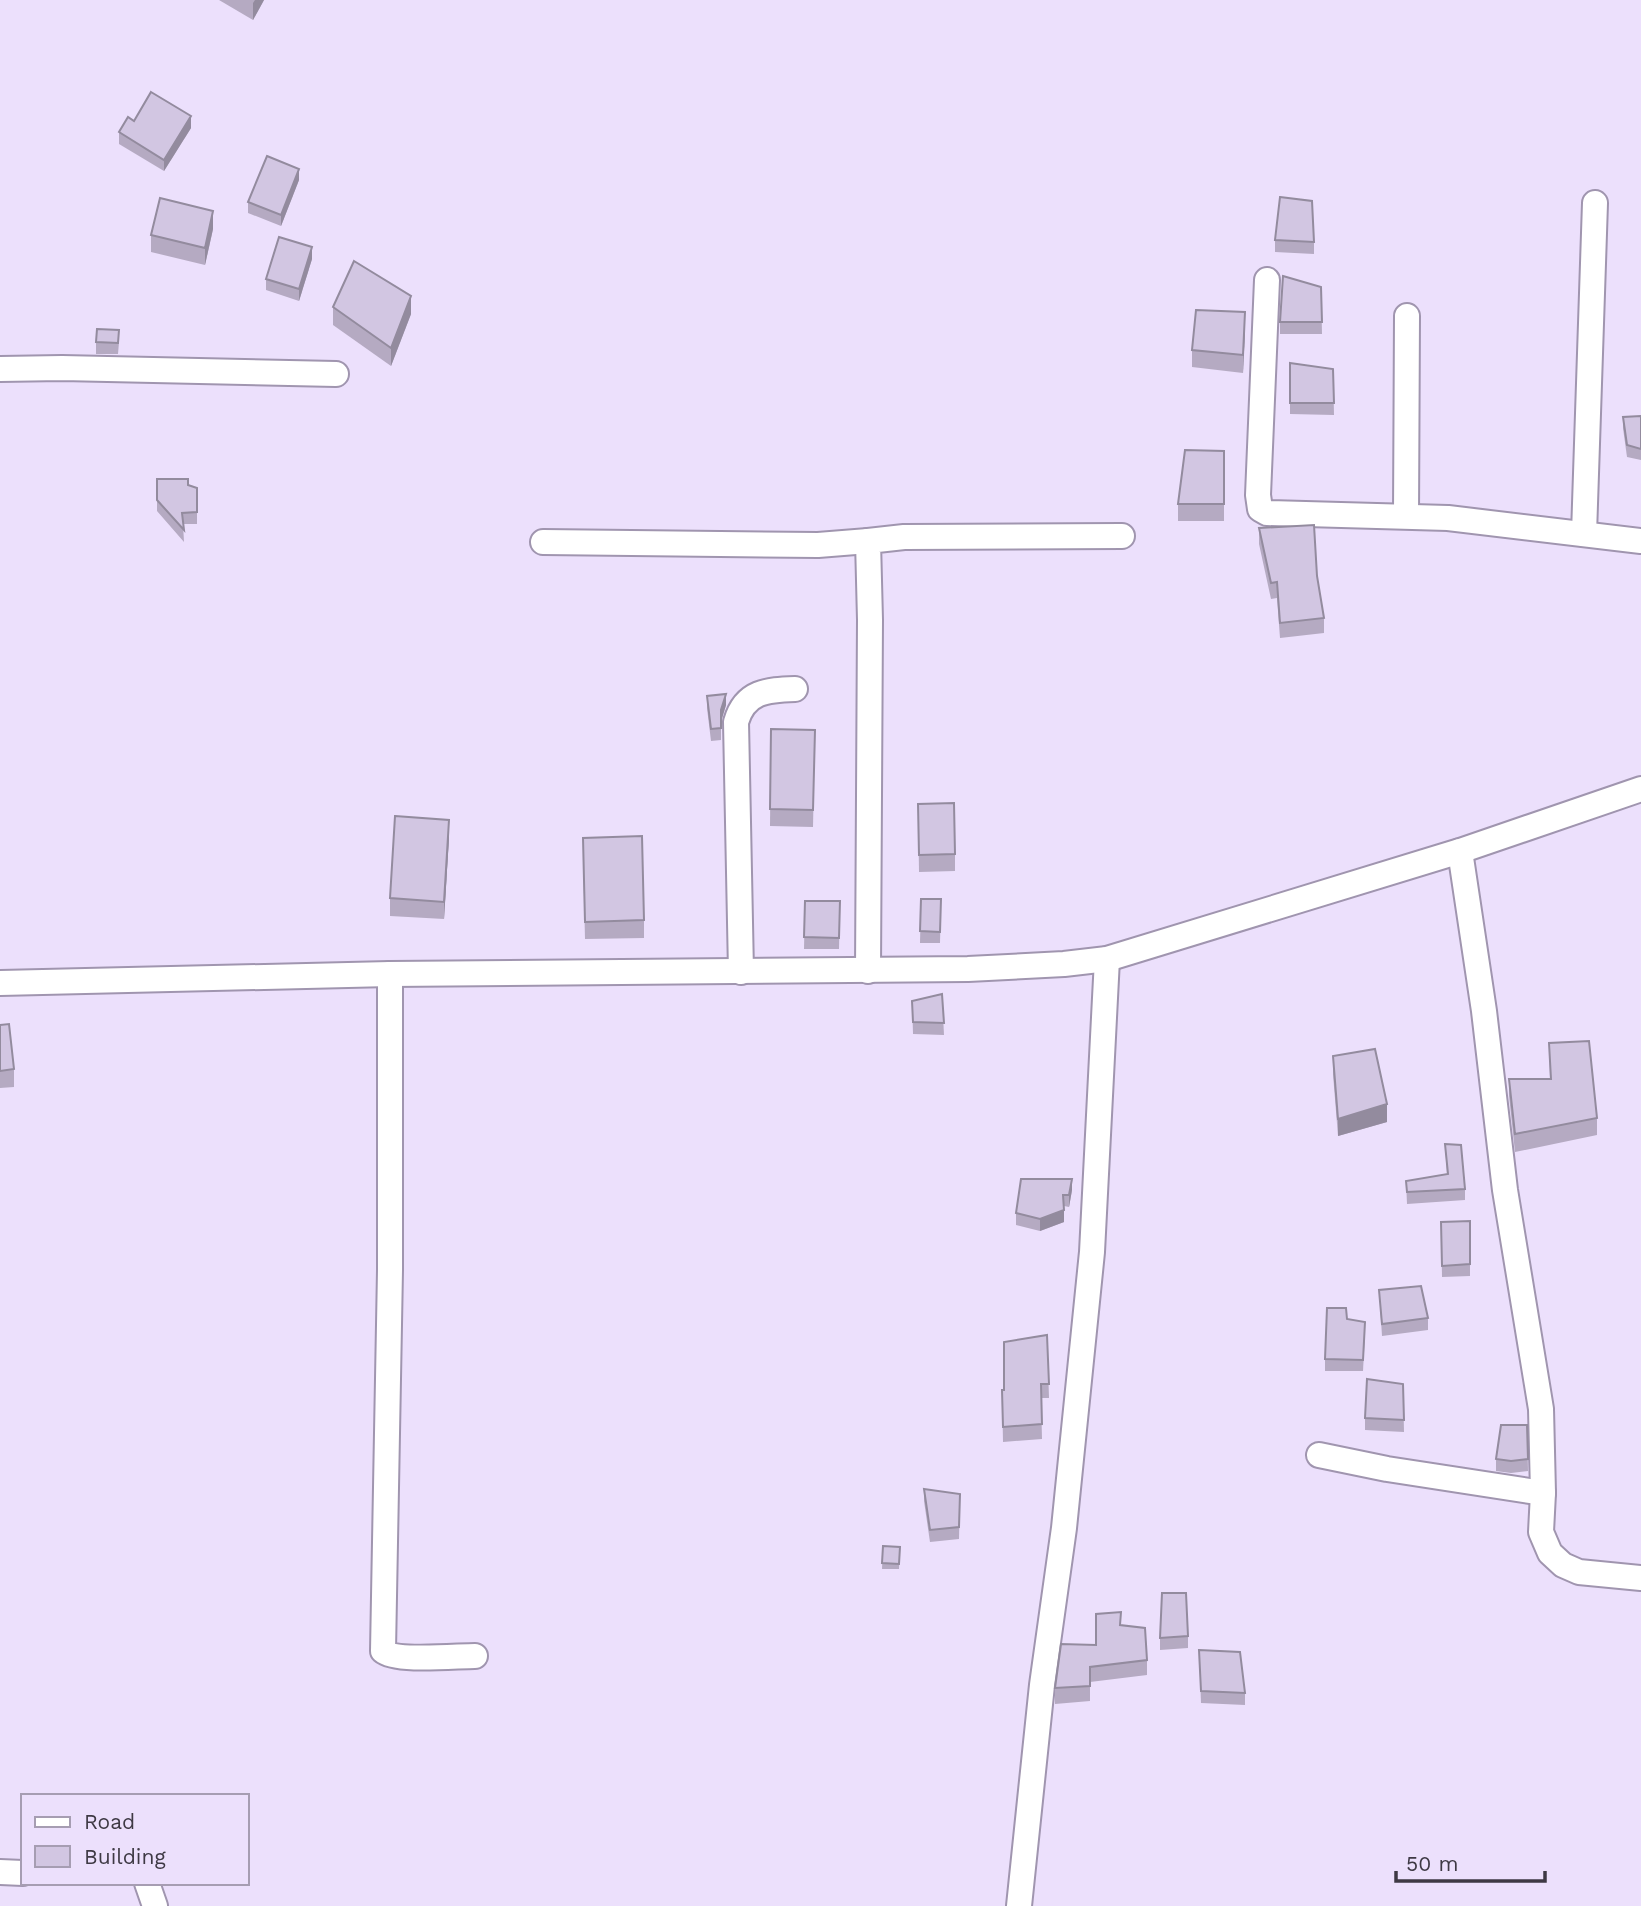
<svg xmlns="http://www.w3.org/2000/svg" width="1641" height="1906" font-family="'Work Sans',sans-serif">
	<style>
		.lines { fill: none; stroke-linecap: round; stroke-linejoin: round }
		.minor-casing { stroke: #a095af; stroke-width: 28 }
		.minor { stroke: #fff; stroke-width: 24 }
		.wall { fill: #b5aac2 }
		.shaded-wall { fill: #938b9e }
		.building { fill: #d2c6e2; stroke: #938b9e; stroke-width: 2 }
	</style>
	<rect width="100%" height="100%" fill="#ece0fc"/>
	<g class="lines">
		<!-- minor casing -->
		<g class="minor-casing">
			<g id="minor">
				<polyline points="1267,280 1258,495 1260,509 1267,513 1448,518 1641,541"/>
				<polyline points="0,369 62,368 336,374"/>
				<polyline points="1406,516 1407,316"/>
				<polyline points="1584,534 1595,203"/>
				<polyline points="543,542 818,545 868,541"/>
				<polyline points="1460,851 1484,1011 1505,1190 1541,1409 1543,1493 1541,1532 1550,1553 1563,1565 1579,1572 1641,1578"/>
				<polyline points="868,971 870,620 868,541 904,537 1122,536"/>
				<path d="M741,972l-5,-250c9,-31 31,-32 59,-33"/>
				<path d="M390,974v296l-7,381c12,11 73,5 92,5"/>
				<polyline points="0,983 390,974 968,969 1064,964 1107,959 1460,851 1641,789"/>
				<polyline points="1319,1455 1387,1469 1543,1493"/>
				<polyline points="0,1872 23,1873"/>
				<polyline points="147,1883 155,1906"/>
				<polyline points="1019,1906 1042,1685 1064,1528 1092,1252 1107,959"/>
			</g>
		</g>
		<!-- minor -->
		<use href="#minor" class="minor"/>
	</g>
	<!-- wall -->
	<g class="wall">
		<polygon points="219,0 264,0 253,20"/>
		<polygon points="191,128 164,171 119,144 119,132"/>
		<polygon points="299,180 281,226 248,213 248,202"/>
		<polygon points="213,229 205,265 151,252 151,235"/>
		<polygon points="1275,240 1314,242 1314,254 1275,252"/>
		<polygon points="312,259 299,301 266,290 266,279"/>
		<polygon points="1321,287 1322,334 1280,334 1280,322"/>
		<polygon points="333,307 411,314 391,366 333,325"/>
		<polygon points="1245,329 1243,373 1192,367 1192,350"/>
		<polygon points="96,342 119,342 118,354 96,354"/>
		<polygon points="1290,363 1333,369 1334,415 1290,414"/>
		<polygon points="1641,416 1641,460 1627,457 1623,428 1623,417"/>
		<polygon points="1224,451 1224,521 1178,521 1178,504"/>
		<polygon points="157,479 197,488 197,524 183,524 184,542 157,511"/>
		<polygon points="1259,528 1317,576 1324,618 1324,633 1280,638 1277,598 1271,599 1259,544"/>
		<polygon points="707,696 726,705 721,721 721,740 711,741 707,708"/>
		<polygon points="771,729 815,730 813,827 770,826"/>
		<polygon points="918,804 955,854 955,871 919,872"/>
		<polygon points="449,838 444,919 390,916 390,898"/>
		<polygon points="583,855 644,920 644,938 585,939"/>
		<polygon points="921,899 941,899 940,943 920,943"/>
		<polygon points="805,901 840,901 839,949 804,949"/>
		<polygon points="942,994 944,1035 913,1034 912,1001"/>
		<polygon points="0,1025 14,1069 14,1087 0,1088"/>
		<polygon points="1549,1043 1597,1118 1597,1135 1515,1152 1509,1096 1509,1079 1550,1079"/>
		<polygon points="1333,1056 1387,1122 1338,1136 1333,1074"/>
		<polygon points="1445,1144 1465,1189 1465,1200 1407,1204 1406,1181 1447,1175"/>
		<polygon points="1072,1190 1069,1207 1064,1206 1064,1222 1040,1231 1016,1225 1016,1213"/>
		<polygon points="1470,1221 1470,1276 1442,1277 1441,1222"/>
		<polygon points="1379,1290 1428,1318 1428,1330 1382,1336"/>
		<polygon points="1347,1319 1365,1334 1363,1371 1325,1371 1325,1359"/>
		<polygon points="1047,1335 1049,1398 1041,1398 1042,1439 1003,1442 1002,1390 1004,1390"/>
		<polygon points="1403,1384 1404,1432 1365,1430 1365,1418"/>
		<polygon points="1527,1425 1528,1471 1511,1473 1496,1471 1496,1459"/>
		<polygon points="924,1489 960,1494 959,1539 930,1542 924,1501"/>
		<polygon points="883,1546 900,1547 899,1569 882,1569"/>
		<polygon points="1121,1625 1147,1660 1147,1675 1090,1682 1090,1701 1055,1704 1055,1688"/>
		<polygon points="1188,1636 1188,1648 1160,1650 1160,1638"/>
		<polygon points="1199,1650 1245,1693 1245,1705 1201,1703"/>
	</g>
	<!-- shaded-wall -->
	<g class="shaded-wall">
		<polygon points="255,0 264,0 253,20 253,3"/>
		<polygon points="191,116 191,128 164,171 164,160"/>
		<polygon points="299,169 299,180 281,226 281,215"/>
		<polygon points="213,211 213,229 205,265 205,248"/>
		<polygon points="312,247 312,259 299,301 299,289"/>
		<polygon points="411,296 411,314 391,366 391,348"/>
		<polygon points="1245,312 1245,329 1243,373 1243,355"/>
		<polygon points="726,694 726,705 721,722 721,710"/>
		<polygon points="449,820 449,838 444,919 444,902"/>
		<polygon points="1387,1104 1387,1122 1338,1136 1338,1119"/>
		<polygon points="1072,1179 1072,1190 1069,1207 1069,1195"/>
		<polygon points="1064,1210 1064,1222 1040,1231 1040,1219"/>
	</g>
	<!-- building -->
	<g class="building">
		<polygon points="151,92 191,116 164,160 119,132 128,117 134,121"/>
		<polygon points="267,156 299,169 281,215 248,202"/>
		<polygon points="1280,197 1312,201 1314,242 1275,240"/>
		<polygon points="160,198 213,211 205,248 151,235"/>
		<polygon points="279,237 312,247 299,289 266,279"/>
		<polygon points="354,261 411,296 391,348 333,307"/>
		<polygon points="1283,276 1321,287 1322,322 1280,322"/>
		<polygon points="1196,310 1245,312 1243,355 1192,350"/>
		<polygon points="97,329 119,330 118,343 96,342"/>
		<polygon points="1290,363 1333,369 1334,403 1290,403"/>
		<polygon points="1641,416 1641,449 1627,445 1623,417"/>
		<polygon points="1185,450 1224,451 1224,504 1178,504"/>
		<polygon points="157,479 188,479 188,485 197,488 197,512 182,513 184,530 157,500"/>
		<polygon points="1314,525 1317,576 1324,618 1280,623 1277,582 1271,583 1259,528"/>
		<polygon points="726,694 721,710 721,728 711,729 707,696"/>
		<polygon points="771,729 815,730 813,810 770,809"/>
		<polygon points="954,803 955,854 919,855 918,804"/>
		<polygon points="395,816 449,820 444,902 390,898"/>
		<polygon points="642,836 644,920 585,922 583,838"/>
		<polygon points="921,899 941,899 940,932 920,931"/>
		<polygon points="805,901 840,901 839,938 804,937"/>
		<polygon points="942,994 944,1023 913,1022 912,1001"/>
		<polygon points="9,1024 14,1069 0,1071 0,1025"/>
		<polygon points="1589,1041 1597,1118 1515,1134 1509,1079 1551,1079 1549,1043"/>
		<polygon points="1375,1049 1387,1104 1338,1119 1333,1056"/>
		<polygon points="1445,1144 1461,1145 1465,1189 1407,1192 1406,1181 1448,1174"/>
		<polygon points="1021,1179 1072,1179 1069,1195 1063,1195 1064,1210 1040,1219 1016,1213"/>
		<polygon points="1470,1221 1470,1264 1442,1266 1441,1222"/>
		<polygon points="1421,1286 1428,1318 1382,1324 1379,1290"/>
		<polygon points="1327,1308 1346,1308 1347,1319 1365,1322 1363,1360 1325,1359"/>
		<polygon points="1047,1335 1049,1384 1041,1384 1042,1424 1003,1427 1002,1390 1004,1390 1004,1342"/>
		<polygon points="1367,1379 1403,1384 1404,1420 1365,1418"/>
		<polygon points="1501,1425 1527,1425 1528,1459 1511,1461 1496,1459"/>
		<polygon points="924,1489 960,1494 959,1527 930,1530"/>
		<polygon points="883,1546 900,1547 899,1564 882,1563"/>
		<polygon points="1162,1593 1186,1593 1188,1636 1160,1638"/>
		<polygon points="1121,1612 1120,1625 1145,1628 1147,1660 1090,1667 1090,1686 1055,1688 1061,1644 1096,1645 1096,1614"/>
		<polygon points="1199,1650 1240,1652 1245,1693 1201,1691"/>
	</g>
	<!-- legend -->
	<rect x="21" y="1794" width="228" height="91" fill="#ece0fc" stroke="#a69db2" stroke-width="2"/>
	<rect x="35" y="1817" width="35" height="10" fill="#ffffff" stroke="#a69db2" stroke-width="2"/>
	<text x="84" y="1829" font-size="21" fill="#3e3944">Road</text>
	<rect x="35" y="1846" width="35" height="21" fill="#d2c6e2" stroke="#a69db2" stroke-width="2"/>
	<text x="84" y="1864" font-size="21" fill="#3e3944">Building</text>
	<!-- scale -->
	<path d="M1396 1871v10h149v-10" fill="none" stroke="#3e3944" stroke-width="3.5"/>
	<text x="1406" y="1871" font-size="21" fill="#3e3944" stroke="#ece0fc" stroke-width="5" paint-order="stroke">50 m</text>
</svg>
